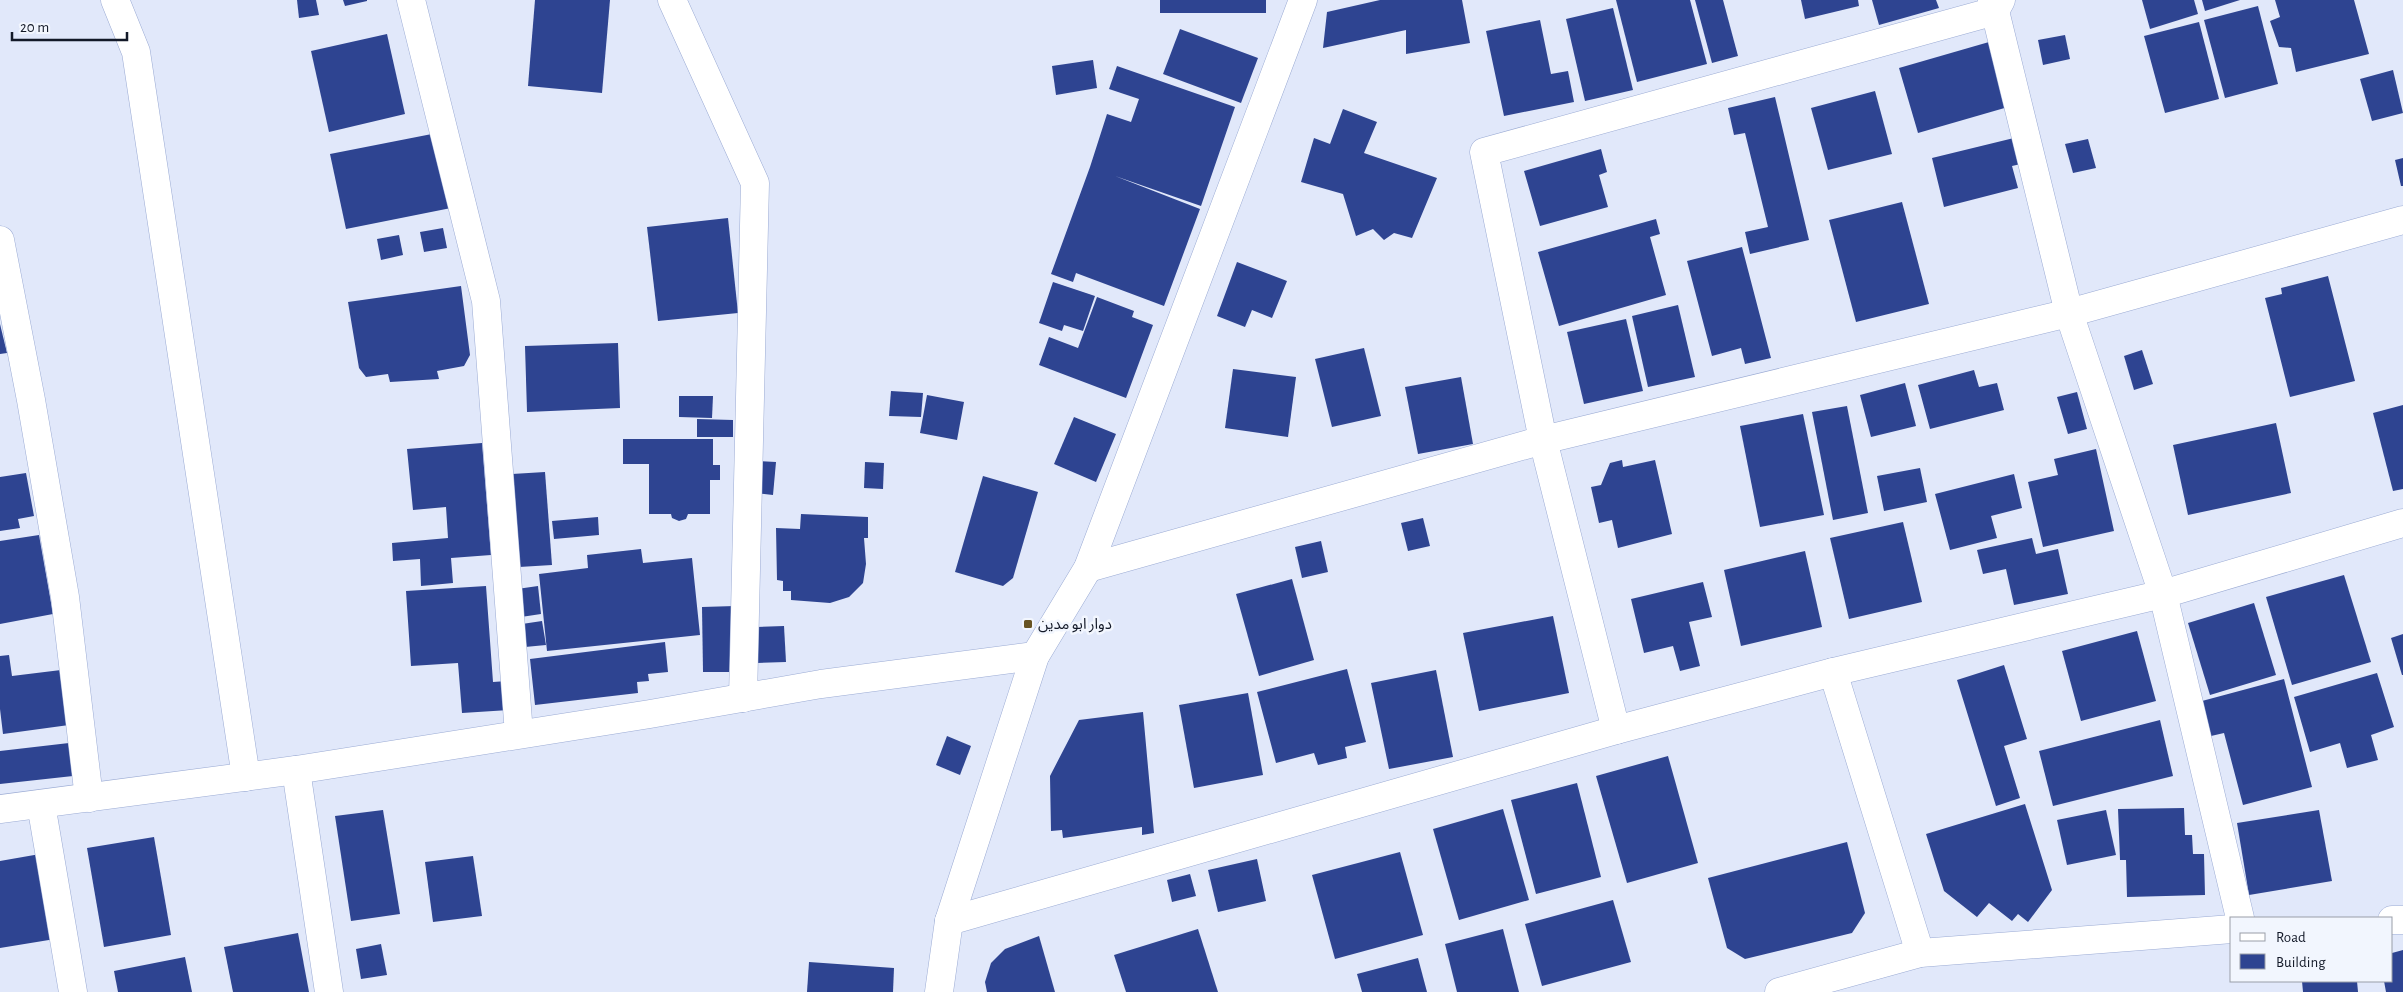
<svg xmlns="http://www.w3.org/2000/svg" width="2403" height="992" font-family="'Alegreya Sans','Noto Sans Arabic',sans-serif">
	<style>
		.building { fill: #2e4491 }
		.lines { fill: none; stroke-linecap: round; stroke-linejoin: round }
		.minor-casing { stroke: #9babd4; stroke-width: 29 }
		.minor { stroke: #fff; stroke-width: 28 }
		.poi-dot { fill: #685423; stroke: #f2f6fe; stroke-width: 2 }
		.labels { text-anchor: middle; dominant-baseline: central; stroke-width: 5; stroke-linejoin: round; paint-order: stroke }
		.poi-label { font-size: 15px; fill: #131928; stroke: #f2f6fe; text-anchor: start }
	</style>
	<rect width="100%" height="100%" fill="#e1e8fa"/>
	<!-- building -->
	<g class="building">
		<polygon points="297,0 316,0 319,15 299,18"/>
		<polygon points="343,0 367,0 367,1 345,6"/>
		<polygon points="535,0 610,0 602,93 528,86"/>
		<rect x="1160" y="0" width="106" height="13"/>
		<polygon points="1380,0 1462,0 1470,43 1406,54 1406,30 1323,48 1327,12"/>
		<polygon points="1616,0 1690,0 1707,64 1637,82"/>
		<polygon points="1695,0 1723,0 1738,56 1712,63"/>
		<polygon points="1801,0 1858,0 1859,6 1805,19"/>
		<polygon points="1872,0 1936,0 1939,8 1879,25"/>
		<polygon points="2142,0 2194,0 2198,14 2150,29"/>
		<polygon points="2202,0 2240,0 2205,11"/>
		<polygon points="2275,0 2354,0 2369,54 2296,72 2291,48 2279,47 2270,21 2280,17"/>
		<polygon points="2258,6 2278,84 2225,98 2204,20"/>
		<polygon points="1613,8 1633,90 1585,101 1566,19"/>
		<polygon points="1540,20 1551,74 1568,71 1574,102 1504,116 1486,31"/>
		<polygon points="2199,22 2219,99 2165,113 2144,36"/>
		<polygon points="1180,29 1258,58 1241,103 1163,74"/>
		<polygon points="387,34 405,114 329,132 311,51"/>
		<polygon points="2065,35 2070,59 2043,65 2038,40"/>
		<polygon points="1989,42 2008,107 1918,133 1899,68"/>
		<polygon points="1093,60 1097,88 1056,95 1052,66"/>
		<polygon points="1117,66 1235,107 1201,206 1115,176 1200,209 1164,306 1076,273 1073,282 1051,274 1090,167 1107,114 1131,122 1139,99 1109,89"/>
		<polygon points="2393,70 2403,113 2372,121 2360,79"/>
		<polygon points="1875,91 1892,154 1828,170 1811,108"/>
		<polygon points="1775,97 1809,240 1750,254 1745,232 1768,227 1745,133 1734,135 1728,108"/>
		<polygon points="1343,109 1377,122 1364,153 1437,178 1412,238 1394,233 1384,240 1373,229 1356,236 1343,194 1301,182 1314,138 1330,144"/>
		<polygon points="437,133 451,208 346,229 330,154"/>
		<polygon points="2018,137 2025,163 2012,166 2018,188 1944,207 1932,158"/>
		<polygon points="2088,139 2096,168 2073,173 2065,144"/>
		<polygon points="1601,149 1607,172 1599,175 1608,207 1540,226 1524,171"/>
		<polygon points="2403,158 2403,186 2401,186 2395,160"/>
		<polygon points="1902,202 1929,304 1856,322 1829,220"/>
		<polygon points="728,218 738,313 658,321 647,227"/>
		<polygon points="1656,219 1660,234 1650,237 1666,295 1559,326 1538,252"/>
		<polygon points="443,228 447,248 424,252 420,232"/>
		<polygon points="399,235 403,255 381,260 377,239"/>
		<polygon points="1742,247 1771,358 1745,364 1741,348 1712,356 1687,261"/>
		<polygon points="1237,262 1287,281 1272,318 1252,310 1245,327 1217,316"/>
		<polygon points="2328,276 2355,381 2290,397 2265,298 2282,294 2281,288"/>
		<polygon points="1053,282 1095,296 1083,331 1064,325 1062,331 1039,323"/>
		<polygon points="461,286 470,355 464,366 437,371 439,379 390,382 388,374 366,377 359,368 348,302"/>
		<polygon points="1097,297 1134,311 1132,317 1153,325 1126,398 1039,365 1049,337 1078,348"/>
		<polygon points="1678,305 1695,377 1648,387 1632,316"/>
		<polygon points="1626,319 1643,391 1584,404 1567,332"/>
		<polygon points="0,324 7,353 0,354"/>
		<polygon points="618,343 620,408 527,412 525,346"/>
		<polygon points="1364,348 1381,416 1332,427 1315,359"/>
		<polygon points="2142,350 2153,384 2134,390 2124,356"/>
		<polygon points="1233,369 1296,377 1288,437 1225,428"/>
		<polygon points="1974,370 1979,387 1997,383 2004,410 1930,429 1918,385"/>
		<polygon points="1461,377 1473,444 1418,454 1405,387"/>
		<polygon points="1905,383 1916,426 1871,437 1860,395"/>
		<polygon points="891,391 923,393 921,417 889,416"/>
		<polygon points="2077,392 2087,429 2068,434 2057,397"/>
		<polygon points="927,395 964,402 957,440 920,433"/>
		<polygon points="679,396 713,396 712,418 679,417"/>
		<polygon points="2403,405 2403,489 2393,491 2373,413"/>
		<polygon points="1847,406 1868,513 1833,520 1812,412"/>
		<polygon points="1803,414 1824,515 1760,527 1740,426"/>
		<polygon points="1074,417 1116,434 1096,482 1054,464"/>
		<polygon points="697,419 733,420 733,437 697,437"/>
		<polygon points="2276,423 2291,493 2188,515 2173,445"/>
		<polygon points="623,439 713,439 713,465 720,465 720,480 710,480 710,514 688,514 686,519 679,521 672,518 671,514 649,514 649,464 623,464"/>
		<polygon points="482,443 491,555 451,558 453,583 421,586 420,559 393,561 392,543 448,538 446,507 413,510 407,449"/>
		<polygon points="2096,449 2114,531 2043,547 2028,482 2058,475 2054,459"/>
		<polygon points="1622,460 1623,467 1655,460 1672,534 1618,548 1612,520 1599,523 1591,487 1601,485 1610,463"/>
		<polygon points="757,461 776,462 773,495 755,493"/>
		<polygon points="865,462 884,463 883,489 864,488"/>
		<polygon points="1920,468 1927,502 1884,511 1877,476"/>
		<polygon points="545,472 552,565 519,567 512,474"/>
		<polygon points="26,473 34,516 18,519 20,528 0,531 0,477"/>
		<polygon points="2014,474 2022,508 1991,516 1997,538 1950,550 1935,494"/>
		<polygon points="983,476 1038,492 1013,578 1003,586 955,572"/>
		<polygon points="801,514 868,517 868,538 864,538 866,564 863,583 849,597 830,603 791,600 791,591 783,591 783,581 777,580 776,528 800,529"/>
		<polygon points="598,517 599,535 554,539 552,521"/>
		<polygon points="1423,518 1430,546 1408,551 1401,523"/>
		<polygon points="1903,522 1922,602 1849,619 1830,538"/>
		<polygon points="39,535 53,614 0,624 0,541"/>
		<polygon points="2032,538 2036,554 2058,549 2068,594 2014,605 2006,569 1983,574 1977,550"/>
		<polygon points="1321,541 1328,572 1302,578 1295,547"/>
		<polygon points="641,549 643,563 692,558 700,635 547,651 539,574 588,568 587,555"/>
		<polygon points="1805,551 1822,627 1741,646 1724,570"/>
		<polygon points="2344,575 2371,662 2292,685 2266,597"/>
		<polygon points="1292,579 1314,660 1259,676 1236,594"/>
		<polygon points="1703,582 1712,617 1689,622 1700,666 1680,671 1673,646 1644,653 1631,599"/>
		<polygon points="486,586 493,682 507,681 509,710 462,713 458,663 411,666 406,591"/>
		<polygon points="538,586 541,614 521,617 517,589"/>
		<polygon points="2254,603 2276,675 2210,695 2188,623"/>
		<polygon points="735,606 736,672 703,672 702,607"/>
		<polygon points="1553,616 1569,693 1479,711 1463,633"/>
		<polygon points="542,621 546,645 525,647 522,624"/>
		<polygon points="784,626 786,662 757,663 756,627"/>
		<polygon points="2137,631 2156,701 2081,721 2062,651"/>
		<polygon points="2403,634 2403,675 2402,675 2391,638"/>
		<polygon points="665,642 668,672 648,674 649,681 637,682 638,693 535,705 530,659"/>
		<polygon points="9,655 12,676 61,670 69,725 3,734 0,709 0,656"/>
		<polygon points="2004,665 2027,739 2004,746 2020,798 1996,806 1957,680"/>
		<polygon points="1347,669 1366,742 1345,747 1347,758 1318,765 1314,753 1276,763 1257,692"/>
		<polygon points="1436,670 1453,757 1389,769 1371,683"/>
		<polygon points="2377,673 2394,727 2371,735 2378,760 2347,768 2340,743 2310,752 2294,697"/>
		<polygon points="2284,679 2312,787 2243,805 2224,733 2211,736 2202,701"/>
		<polygon points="1248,693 1263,775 1194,788 1179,705"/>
		<polygon points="1143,712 1154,833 1142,835 1142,827 1063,838 1062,830 1051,831 1050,776 1079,720"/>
		<polygon points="2160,720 2173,776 2053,806 2039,751"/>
		<polygon points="947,736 971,746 960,775 936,765"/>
		<polygon points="69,743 73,776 0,784 0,751"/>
		<polygon points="1668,756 1698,863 1627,883 1596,776"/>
		<polygon points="1577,783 1601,877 1536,894 1511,800"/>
		<polygon points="2025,804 2052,890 2028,922 2018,914 2012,921 1989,903 1977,917 1944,891 1926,834"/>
		<polygon points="2184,808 2185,835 2192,835 2193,854 2204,854 2205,895 2127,897 2126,860 2120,860 2118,809"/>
		<polygon points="1503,809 1529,900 1459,920 1433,829"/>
		<polygon points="383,810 400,914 351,921 335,816"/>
		<polygon points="2106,810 2116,855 2067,865 2057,820"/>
		<polygon points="2319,810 2332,881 2249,895 2237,823"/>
		<polygon points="154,837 171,935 104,947 87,848"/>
		<polygon points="1847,842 1865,913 1852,933 1745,959 1727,948 1708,878"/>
		<polygon points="1400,852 1423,935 1335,959 1312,875"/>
		<polygon points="40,854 55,939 0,948 0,861"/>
		<polygon points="473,856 482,916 433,922 425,862"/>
		<polygon points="1257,859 1266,901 1218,912 1208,870"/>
		<polygon points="1190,874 1196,896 1172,902 1167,880"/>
		<polygon points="1613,900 1631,962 1542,986 1525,924"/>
		<polygon points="1198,929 1218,992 1126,992 1114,955"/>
		<polygon points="1503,929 1519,992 1457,992 1445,944"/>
		<polygon points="298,933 309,992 233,992 224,947"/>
		<polygon points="1039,936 1055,992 987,992 985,982 991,963 1005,949"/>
		<polygon points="381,944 387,975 361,979 356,949"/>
		<polygon points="2403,950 2403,992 2386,992 2384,981 2392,981 2392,953"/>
		<polygon points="185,957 192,992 118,992 114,971"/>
		<polygon points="1418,958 1427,992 1362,992 1357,974"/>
		<polygon points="809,962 894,968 893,992 807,992"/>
		<polygon points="2302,981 2357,981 2358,992 2303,992"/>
	</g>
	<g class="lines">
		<!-- minor casing -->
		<g class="minor-casing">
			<g id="minor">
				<polyline points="115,0 136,52 246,777"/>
				<polyline points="411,0 486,301 519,734"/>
				<polyline points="672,0 755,183 743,698"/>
				<polyline points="2001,0 1995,11 2069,313 2163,594 2240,918"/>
				<polyline points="0,240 31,400 65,597 89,798"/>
				<polyline points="1088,568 1543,440 2069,313 2403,220"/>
				<polyline points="1833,672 1920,953"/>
				<polyline points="1616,730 1543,440 1484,152 1995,11 1992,0"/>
				<polyline points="296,770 329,992"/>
				<polyline points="41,804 73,992"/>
				<polyline points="0,809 296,770 650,714 821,684 1035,656"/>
				<polyline points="2392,920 2403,920"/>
				<polyline points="949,921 1616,730 1833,672 2163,594 2403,523"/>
				<polyline points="939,992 949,921 1035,656 1088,568 1303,0"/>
				<polyline points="1779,992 1920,953 2232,929"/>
			</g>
		</g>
		<!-- minor -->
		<use href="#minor" class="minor"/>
	</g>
	<!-- markers -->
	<rect class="poi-dot" x="1023" y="619" width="10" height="10" rx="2.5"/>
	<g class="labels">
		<!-- poi labels -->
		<g class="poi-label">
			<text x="1038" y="624">دوار ابو مدين</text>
		</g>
	</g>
	<!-- legend -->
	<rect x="2230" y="917" width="162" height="65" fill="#f2f6fe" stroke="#999ea8"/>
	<rect x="2240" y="933" width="25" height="8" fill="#ffffff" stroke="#999ea8"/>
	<text x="2276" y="942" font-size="15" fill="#131928">Road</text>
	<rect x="2240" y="954" width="25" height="15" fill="#2e4491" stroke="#999ea8"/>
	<text x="2276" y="967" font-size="15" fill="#131928">Building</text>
	<!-- scale -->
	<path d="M12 32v8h115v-8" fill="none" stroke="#131928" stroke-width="2.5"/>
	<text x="20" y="32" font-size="15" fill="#131928" stroke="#f2f6fe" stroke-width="4" paint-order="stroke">20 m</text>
</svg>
